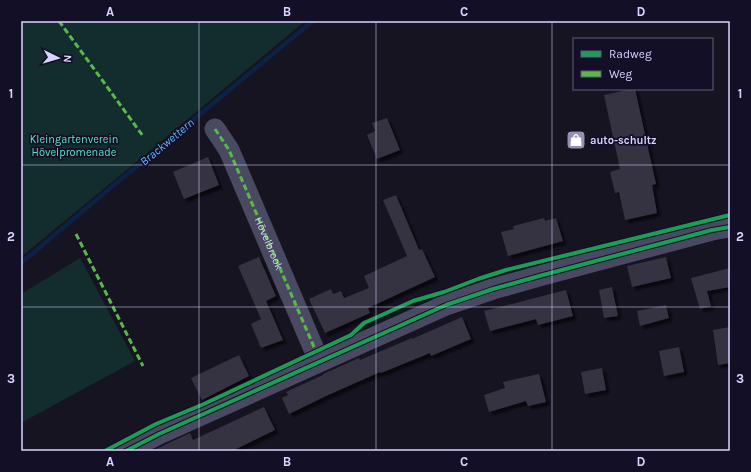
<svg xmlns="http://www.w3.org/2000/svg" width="751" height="472" font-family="Karla,sans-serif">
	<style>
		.green { fill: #132c2d }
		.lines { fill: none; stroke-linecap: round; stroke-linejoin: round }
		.stream { stroke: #0d2144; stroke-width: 4.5 }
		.building { fill: #343243; filter: url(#shadow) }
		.minor { stroke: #4a4962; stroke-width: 21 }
		.quiet { stroke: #58b947; stroke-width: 3; stroke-dasharray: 6 3; stroke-linecap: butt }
		.cycleway-casing { stroke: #130f26; stroke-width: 6 }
		.cycleway { stroke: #1a9f57; stroke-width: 4 }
		.grid { fill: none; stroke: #d9d4ff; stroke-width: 1; stroke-opacity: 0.55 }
		.labels { text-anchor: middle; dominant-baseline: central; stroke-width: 3.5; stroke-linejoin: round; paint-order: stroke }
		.park-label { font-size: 11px; fill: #5fe0c0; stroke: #130f26 }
		.poi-label { font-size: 11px; font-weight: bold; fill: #d9d4ff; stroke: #130f26; text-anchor: start }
		.street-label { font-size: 11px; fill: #d9d4ff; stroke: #130f26 }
		.water-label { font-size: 12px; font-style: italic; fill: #62b6ff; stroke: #130f26 }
		.neatline { fill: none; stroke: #d9d4ff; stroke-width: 1.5 }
		.grid-label { font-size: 13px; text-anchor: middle; font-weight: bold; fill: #d9d4ff }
	</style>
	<defs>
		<filter id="shadow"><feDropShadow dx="3.5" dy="3.5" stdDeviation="1" flood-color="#0009"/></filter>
	</defs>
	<rect width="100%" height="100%" fill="#161421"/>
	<!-- green -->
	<g class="green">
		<polygon points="21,21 305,21 146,154 21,257"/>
		<polygon points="80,258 135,361 21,423 21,294"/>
	</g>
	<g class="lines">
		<!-- stream -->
		<polyline class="stream" points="21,263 114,185 313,21"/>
	</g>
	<!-- building -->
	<g class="building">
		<polygon points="632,89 635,89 656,184 652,185 657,213 625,220 619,192 615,193 610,172 620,169 604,95"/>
		<polygon points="387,118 400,150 377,159 367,135 375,131 372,123"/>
		<polygon points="208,157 219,185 184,199 173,172"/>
		<polygon points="396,195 419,250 422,249 435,277 368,308 370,313 325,333 309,299 331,289 333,294 341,291 344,298 369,288 364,276 407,256 383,200"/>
		<polygon points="544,218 545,221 556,218 563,241 508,256 501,232 514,229 513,226"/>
		<polygon points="259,257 276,296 266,301 283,340 261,348 251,324 261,319 238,266"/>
		<polygon points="666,257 671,278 632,287 627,266"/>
		<polygon points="730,268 730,287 707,291 711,306 700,309 691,278"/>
		<polygon points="612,287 618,316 604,318 599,290"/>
		<polygon points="566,290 573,316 538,325 536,319 490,331 484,311"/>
		<polygon points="666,305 669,318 640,326 637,311"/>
		<polygon points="462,317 471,339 431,356 430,353 381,373 380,372 326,396 289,414 282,398 288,395 286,392 323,375 323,374 359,358 360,360 412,338 412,339"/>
		<polygon points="730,327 730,363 718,365 713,330"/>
		<polygon points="679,347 684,372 664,376 659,351"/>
		<polygon points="239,355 249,376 202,400 191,378"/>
		<polygon points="602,368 606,390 585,394 581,372"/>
		<polygon points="539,374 546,402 528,406 526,401 489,412 484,395 505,388 503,382"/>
		<polygon points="264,407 275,430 232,451 152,451 190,433 193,440"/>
	</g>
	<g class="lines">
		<!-- minor -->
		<g class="minor">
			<polyline points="215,129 229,150 319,361"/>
			<polyline points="126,451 159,434 446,305 493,289 543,275 712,230 730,227"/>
		</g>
		<!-- quiet -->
		<g class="quiet">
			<polyline points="59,21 143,136"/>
			<path id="s1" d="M215,129l14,21 88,204"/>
			<polyline points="76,234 143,366"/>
		</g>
		<!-- cycleway casing -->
		<g class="cycleway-casing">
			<g id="cycleway">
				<polyline points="105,451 156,424 204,404 351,335 364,323 413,301 444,292 478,279 506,270 730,215"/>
				<polyline points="126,451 159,434 446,305 493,289 543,275 712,230 730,227"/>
			</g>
		</g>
		<!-- cycleway -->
		<use href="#cycleway" class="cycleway"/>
	</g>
	<!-- grid -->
	<path class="grid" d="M199,21v430M376,21v430M552,21v430M21,165h709M21,307h709"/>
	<!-- icons -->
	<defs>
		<g id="shop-square" transform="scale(1)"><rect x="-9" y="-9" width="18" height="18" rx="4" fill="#9591b1" stroke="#130f26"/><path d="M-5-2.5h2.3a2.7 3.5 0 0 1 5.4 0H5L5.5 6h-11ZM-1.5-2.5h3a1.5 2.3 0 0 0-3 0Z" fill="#fff"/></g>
	</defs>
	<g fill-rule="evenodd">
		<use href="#shop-square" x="576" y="140"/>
	</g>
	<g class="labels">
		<!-- park labels -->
		<g class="park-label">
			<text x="74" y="139">Kleingartenverein<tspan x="74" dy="13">Hövelpromenade</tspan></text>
		</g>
		<!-- poi labels -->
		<g class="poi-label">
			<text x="590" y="140">auto-schultz</text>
		</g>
		<!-- street labels -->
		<g class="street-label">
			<text stroke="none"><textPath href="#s1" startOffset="127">Hövelbrook</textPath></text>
		</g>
		<!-- water labels -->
		<g class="water-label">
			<text transform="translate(167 142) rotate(-40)">Brackwettern</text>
		</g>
	</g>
	<!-- border -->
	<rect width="751" height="472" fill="none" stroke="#130f26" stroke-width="44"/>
	<!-- legend -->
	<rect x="573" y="38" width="140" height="52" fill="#130f26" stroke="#625e7d"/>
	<rect x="581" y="51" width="20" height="6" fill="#1a9f57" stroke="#625e7d"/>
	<text x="609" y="58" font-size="12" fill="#d9d4ff">Radweg</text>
	<rect x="581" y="71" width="20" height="6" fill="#58b947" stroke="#625e7d"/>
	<text x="609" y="78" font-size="12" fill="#d9d4ff">Weg</text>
	<!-- north arrow -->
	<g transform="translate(58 58) rotate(95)" stroke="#130f26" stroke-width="3" paint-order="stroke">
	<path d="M0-3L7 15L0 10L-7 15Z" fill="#d9d4ff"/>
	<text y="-6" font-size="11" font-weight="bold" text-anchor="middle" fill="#d9d4ff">N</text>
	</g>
	<rect x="22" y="22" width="707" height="428" class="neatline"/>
	<g class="grid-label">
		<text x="110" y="16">A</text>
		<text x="287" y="16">B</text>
		<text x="464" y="16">C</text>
		<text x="641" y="16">D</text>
		<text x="11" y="98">1</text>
		<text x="740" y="98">1</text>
		<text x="11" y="241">2</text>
		<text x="740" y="241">2</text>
		<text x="11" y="383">3</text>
		<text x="740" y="383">3</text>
		<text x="110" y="466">A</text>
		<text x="287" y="466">B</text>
		<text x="464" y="466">C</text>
		<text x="641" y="466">D</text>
	</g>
</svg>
